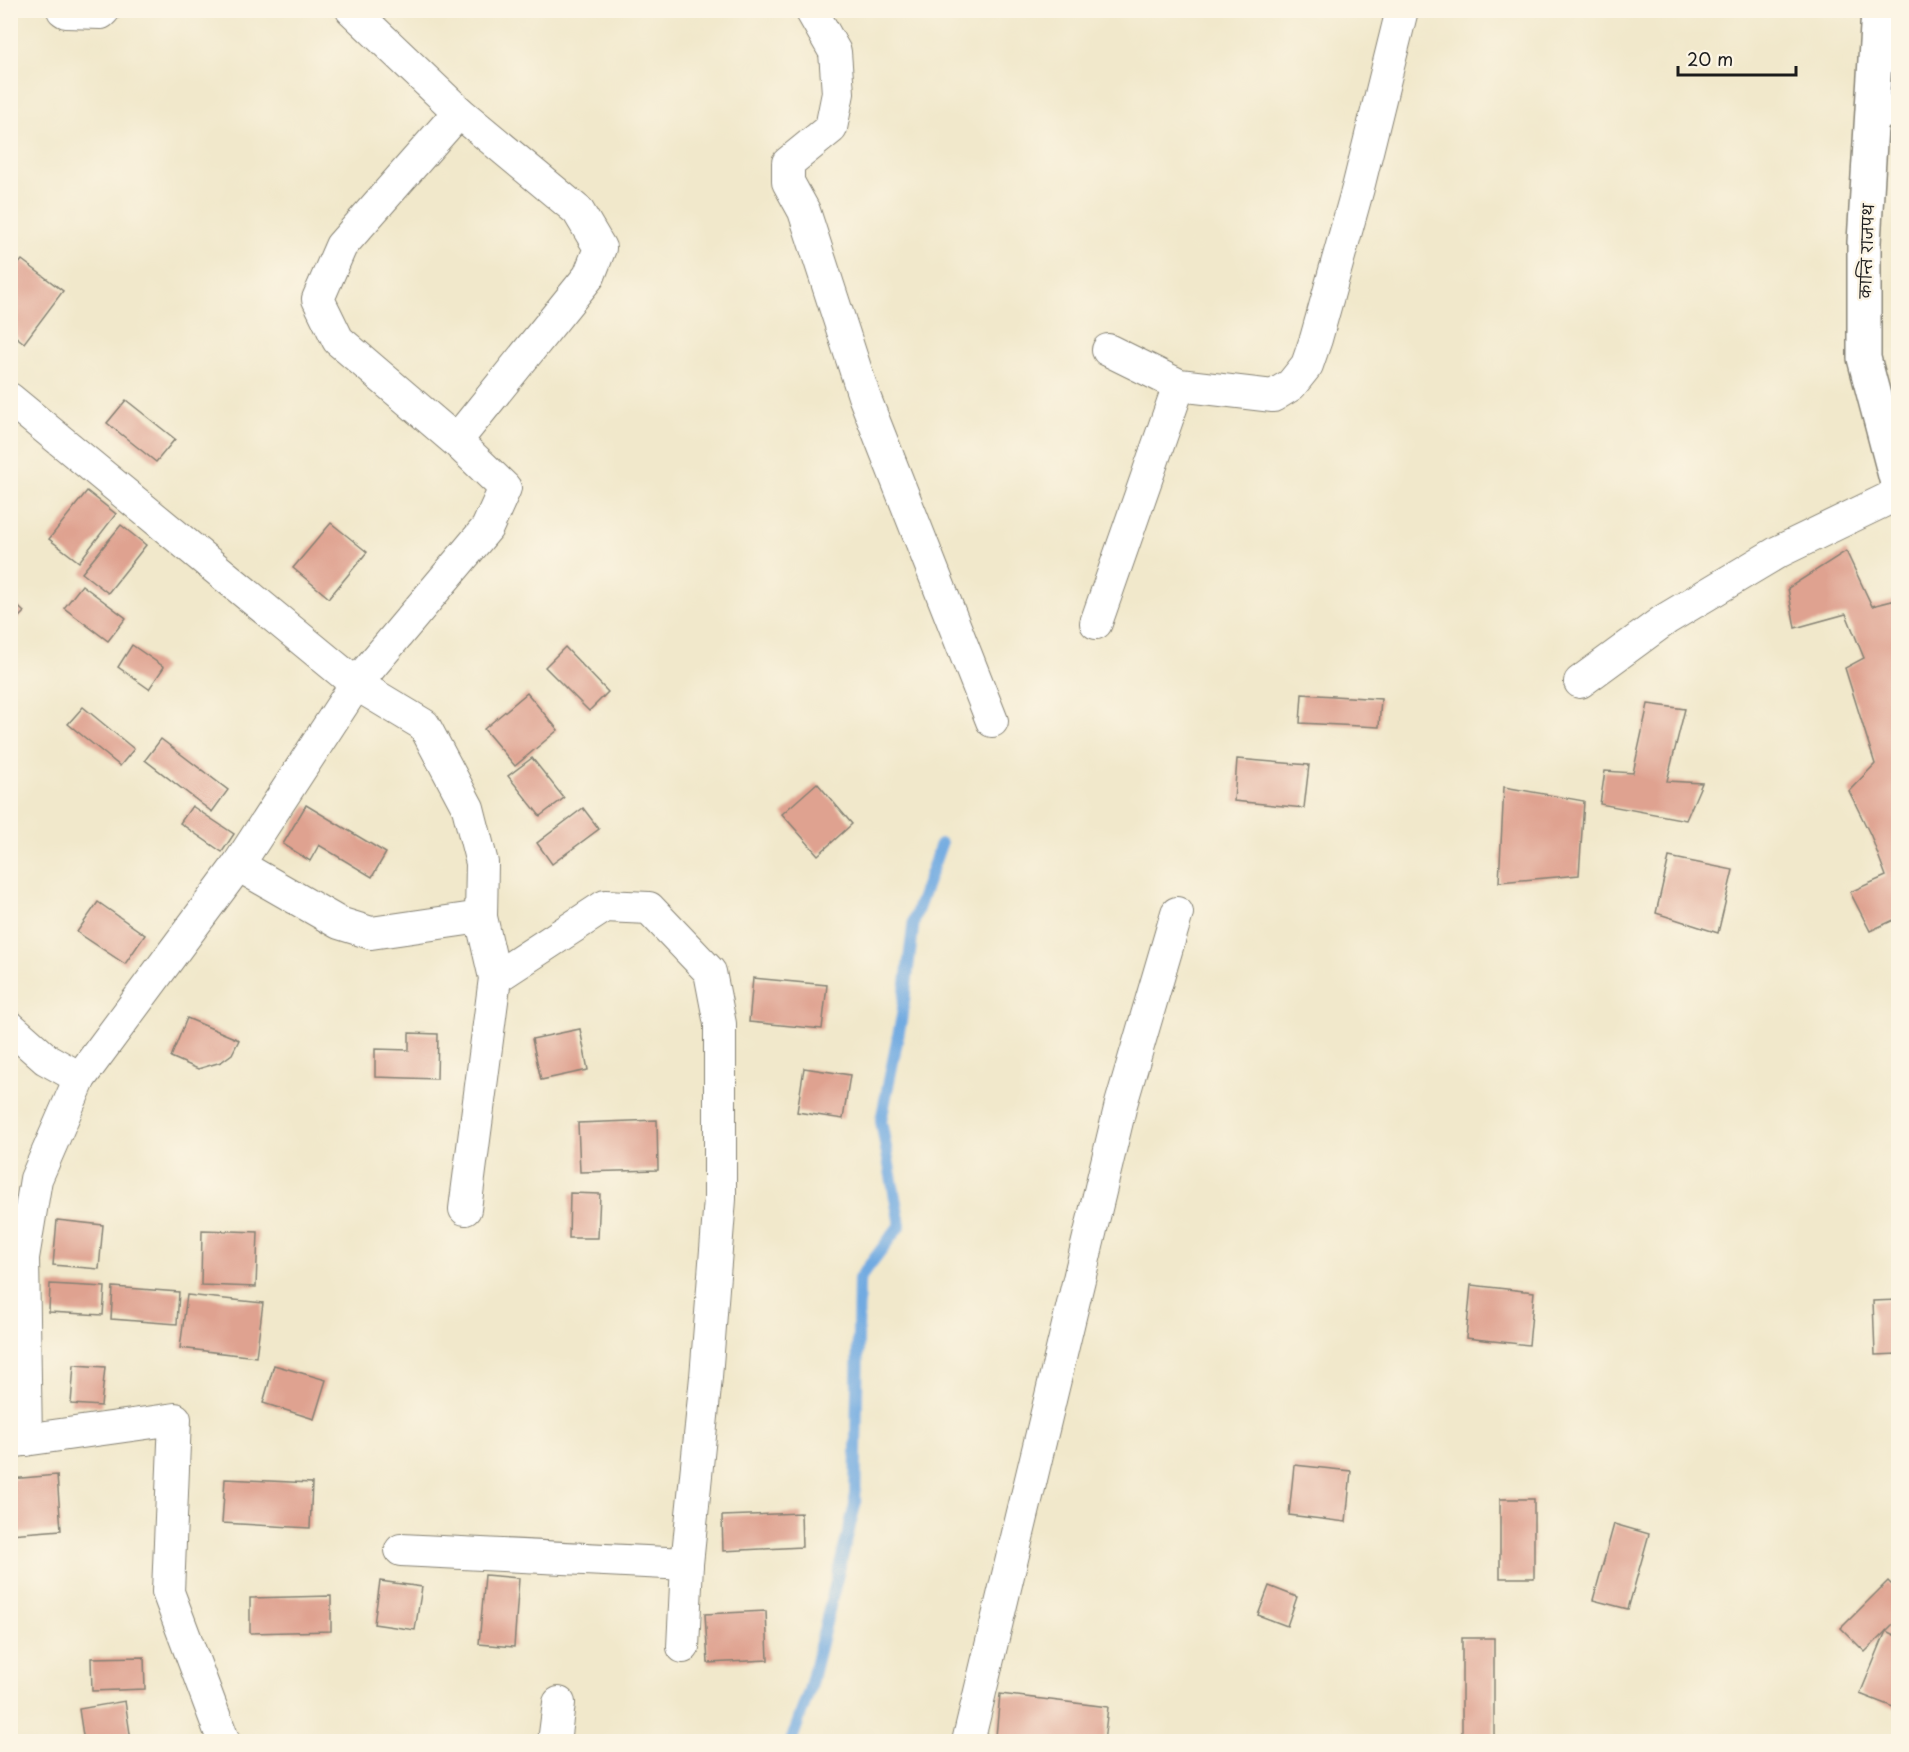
<svg xmlns="http://www.w3.org/2000/svg" width="1909" height="1752" font-family="'Playpen Sans','Playpen Sans Deva',sans-serif">
	<style>
		.lines { fill: none; stroke-linecap: round; stroke-linejoin: round }
		.stream { stroke: #71aae1; stroke-width: 12 }
		.building { fill: #dfa290 }
		.street-casing { stroke: #868274; stroke-width: 34 }
		.primary-casing { stroke: #868274; stroke-width: 36 }
		.street { stroke: #fff; stroke-width: 32 }
		.primary { stroke: #fff; stroke-width: 33 }
		.labels { text-anchor: middle; dominant-baseline: central; stroke-width: 5; stroke-linejoin: round; paint-order: stroke }
		.street-label { font-size: 15px; fill: #1c1c1c; stroke: #fcf5e5 }
	</style>
	<rect width="100%" height="100%" fill="#fcf5e5"/>
	<filter id="ink" filterUnits="userSpaceOnUse"><feTurbulence type="fractalNoise" baseFrequency=".0167" numOctaves="2"/><feDisplacementMap in="SourceGraphic" scale="12" xChannelSelector="R" yChannelSelector="G"/><feConvolveMatrix kernelMatrix="1 2 1 2 8 2 1 2 1" color-interpolation-filters="sRGB"/></filter>
	<filter id="wash" filterUnits="userSpaceOnUse"><feTurbulence type="fractalNoise" baseFrequency=".008" numOctaves="4" result="noise"/><feDisplacementMap in="SourceGraphic" scale="24" xChannelSelector="R" yChannelSelector="G"/><feGaussianBlur stdDeviation="1.35" result="paint"/><feColorMatrix in="noise" values="0 0 0 0 0 0 0 0 0 0 0 0 0 0 0 0 0 1.4 0 .05"/><feComposite in="paint" operator="in"/></filter>
	<g filter="url(#wash)">
		<rect width="100%" height="100%" fill="#f1e8cb"/>
		<g class="lines">
			<!-- stream -->
			<polyline class="stream" points="791,1742 809,1691 855,1505 859,1279 900,1225 881,1121 902,1016 914,920 941,844"/>
		</g>
		<g id="blocks">
			<!-- building -->
			<g class="building">
				<polygon points="22,260 63,291 24,343 10,332 10,274"/>
				<polygon points="126,400 175,439 156,462 107,423"/>
				<polygon points="87,491 116,514 79,562 49,539"/>
				<polygon points="331,523 367,552 329,598 293,568"/>
				<polygon points="121,525 146,545 108,593 82,573"/>
				<polygon points="1846,551 1872,606 1896,600 1898,608 1898,918 1870,931 1850,892 1886,876 1871,836 1849,791 1875,764 1845,668 1864,658 1846,614 1795,628 1788,588"/>
				<polygon points="82,585 126,618 108,641 64,608"/>
				<polygon points="10,599 24,612 10,626"/>
				<polygon points="132,645 164,667 149,689 118,667"/>
				<polygon points="565,647 608,692 589,711 545,667"/>
				<polygon points="527,693 558,730 515,766 484,729"/>
				<polygon points="1302,694 1381,699 1379,727 1300,723"/>
				<polygon points="1648,704 1685,709 1667,781 1702,783 1686,820 1600,804 1605,771 1633,773"/>
				<polygon points="83,707 134,749 120,766 68,724"/>
				<polygon points="161,739 228,790 212,812 145,760"/>
				<polygon points="532,758 564,798 540,816 508,776"/>
				<polygon points="1237,759 1309,765 1304,808 1234,801"/>
				<polygon points="817,783 852,824 818,855 782,814"/>
				<polygon points="1504,787 1584,801 1579,875 1499,882"/>
				<polygon points="306,805 386,853 372,877 319,845 310,861 283,844"/>
				<polygon points="192,806 234,834 222,852 180,823"/>
				<polygon points="583,808 599,829 552,864 537,843"/>
				<polygon points="1669,857 1733,870 1718,933 1656,913"/>
				<polygon points="98,902 145,935 125,964 77,932"/>
				<polygon points="753,978 827,985 822,1029 749,1022"/>
				<polygon points="187,1018 239,1040 232,1054 221,1062 198,1069 171,1057"/>
				<polygon points="580,1029 588,1070 541,1080 532,1039"/>
				<polygon points="409,1033 438,1034 437,1079 375,1077 375,1049 409,1050"/>
				<polygon points="804,1068 850,1075 843,1119 797,1112"/>
				<polygon points="657,1120 658,1170 580,1172 578,1123"/>
				<polygon points="570,1193 600,1194 598,1238 569,1238"/>
				<polygon points="57,1220 103,1225 99,1269 53,1265"/>
				<polygon points="202,1230 258,1232 256,1287 201,1285"/>
				<polygon points="50,1284 105,1287 103,1315 49,1312"/>
				<polygon points="1471,1285 1534,1292 1529,1345 1466,1338"/>
				<polygon points="113,1287 179,1292 177,1324 111,1319"/>
				<polygon points="187,1295 263,1303 256,1357 180,1348"/>
				<polygon points="1898,1300 1898,1354 1875,1355 1873,1301"/>
				<polygon points="74,1365 105,1367 101,1406 71,1404"/>
				<polygon points="274,1365 326,1380 314,1419 263,1403"/>
				<polygon points="1294,1465 1351,1471 1346,1522 1289,1515"/>
				<polygon points="57,1475 61,1530 10,1534 10,1479"/>
				<polygon points="225,1479 312,1483 310,1528 222,1523"/>
				<rect x="1500" y="1499" width="34" height="79"/>
				<polygon points="801,1513 802,1547 723,1551 722,1516"/>
				<polygon points="1614,1524 1649,1534 1628,1609 1593,1600"/>
				<polygon points="485,1575 519,1578 514,1647 479,1644"/>
				<polygon points="380,1581 422,1587 415,1630 374,1624"/>
				<polygon points="1888,1581 1898,1591 1898,1619 1865,1652 1841,1628"/>
				<polygon points="1269,1586 1297,1597 1287,1626 1258,1615"/>
				<polygon points="331,1596 331,1631 250,1633 250,1598"/>
				<polygon points="766,1611 768,1660 708,1663 705,1614"/>
				<polygon points="1886,1631 1898,1637 1898,1709 1860,1694"/>
				<rect x="1462" y="1638" width="32" height="104"/>
				<polygon points="144,1657 145,1689 92,1691 91,1658"/>
				<polygon points="1000,1694 1108,1707 1104,1742 1045,1742 996,1736"/>
				<polygon points="125,1701 131,1740 118,1742 84,1742 79,1709"/>
			</g>
		</g>
	</g>
	<g filter="url(#ink)">
		<use href="#blocks" fill-opacity="0" stroke="#868274" stroke-width="1.5"/>
		<g class="lines">
			<!-- street casing -->
			<g class="street-casing">
				<g id="street">
					<polyline points="63,10 66,12 101,13 104,10"/>
					<polyline points="352,10 459,112"/>
					<polyline points="811,10 835,52 838,93 831,128 788,163 788,182 804,211 864,396 992,721"/>
					<polyline points="1873,114 1898,110"/>
					<polyline points="1108,350 1179,385 1273,396 1291,385 1307,365 1316,339 1358,188 1402,10"/>
					<polyline points="10,399 356,684 424,725 468,808 482,863 481,917 495,978 465,1209"/>
					<polyline points="1096,623 1179,385"/>
					<polyline points="1580,682 1666,619 1778,552 1898,494"/>
					<polyline points="238,865 339,923 371,933 481,917"/>
					<polyline points="495,978 605,906 649,908 710,972 720,1024 720,1199 706,1377 687,1564 683,1647"/>
					<polyline points="10,1027 46,1059 80,1078"/>
					<polyline points="26,1440 23,1258 36,1179 80,1078 238,865 356,684 487,528 505,488 456,441 338,340 318,299 341,246 459,112 578,211 600,248 589,276 456,441"/>
					<polyline points="10,1442 175,1419 168,1592 224,1742"/>
					<polyline points="401,1550 687,1564"/>
					<polyline points="554,1742 559,1703"/>
					<polyline points="968,1742 1121,1104 1177,913"/>
				</g>
			</g>
			<!-- primary casing -->
			<g class="primary-casing">
				<polyline id="primary" points="1878,10 1864,242 1864,358 1898,487"/>
			</g>
			<!-- street -->
			<use href="#street" class="street"/>
			<!-- primary -->
			<use href="#primary" class="primary"/>
		</g>
	</g>
	<g class="labels">
		<!-- street labels -->
		<g class="street-label">
			<text transform="translate(1866 251) rotate(-88)">कान्ति राजपथ</text>
		</g>
	</g>
	<!-- margin -->
	<rect width="1909" height="1752" fill="none" stroke="#fcf5e5" stroke-width="36"/>
	<!-- scale -->
	<path d="M1678 66v9h118v-9" fill="none" stroke="#1c1c1c" stroke-width="3"/>
	<text x="1687" y="66" font-size="18" fill="#1c1c1c" stroke="#fcf5e5" stroke-width="4.5" paint-order="stroke">20 m</text>
</svg>
